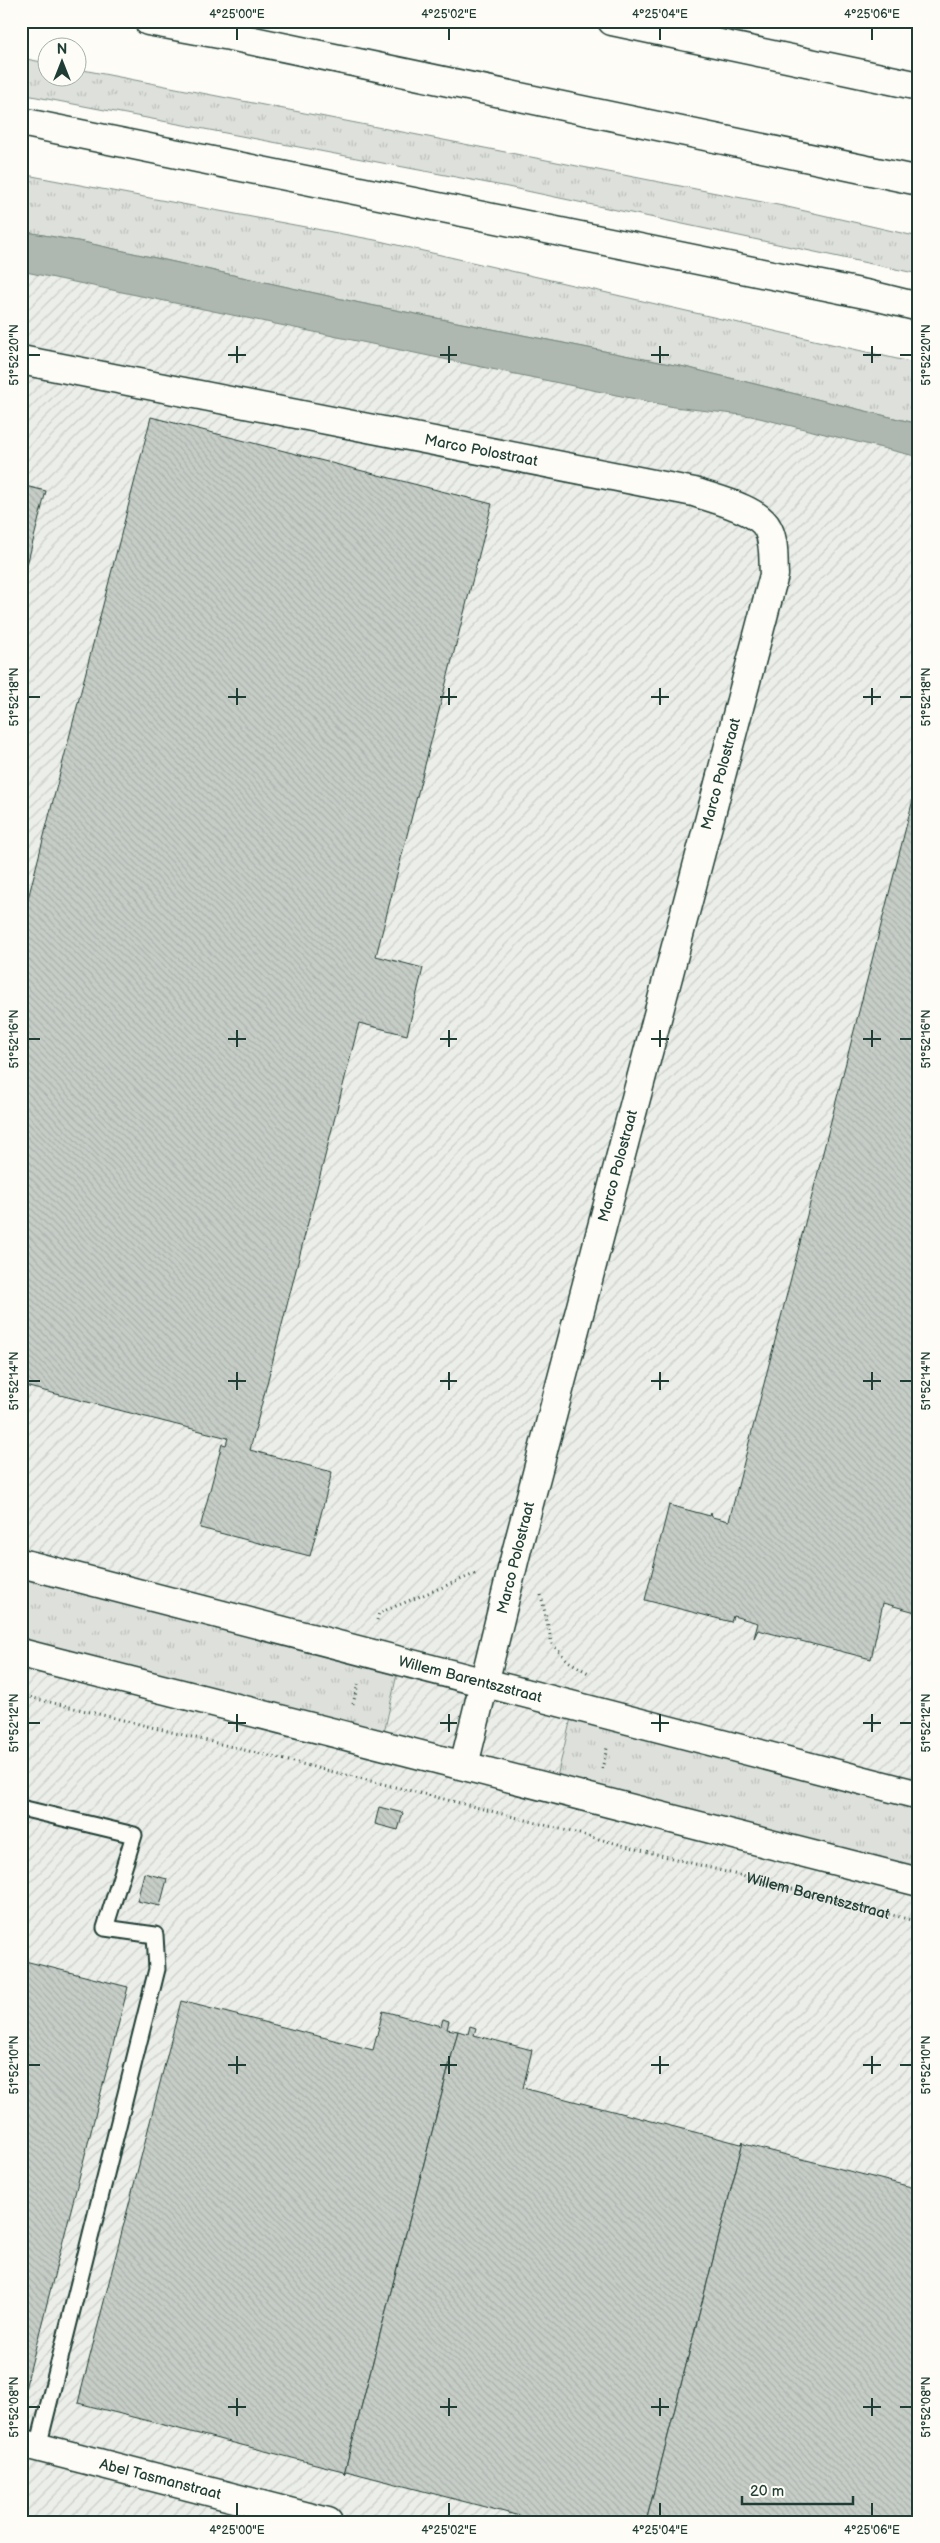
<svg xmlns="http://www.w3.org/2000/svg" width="940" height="2543" font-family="'Balsamiq Sans',sans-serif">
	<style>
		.industrial { fill: url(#industrial-furrows) }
		.grass { fill: url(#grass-tufts); stroke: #7e8e88 }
		.water { fill: #aeb8b1; stroke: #75877f }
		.building { fill: url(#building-back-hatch); stroke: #1f3d34 }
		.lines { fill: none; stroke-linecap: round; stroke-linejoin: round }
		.lane-casing { stroke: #1f3d34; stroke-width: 19 }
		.street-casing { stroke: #1f3d34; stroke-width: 31 }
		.secondary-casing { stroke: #1f3d34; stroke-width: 31 }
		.highway-casing { stroke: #1f3d34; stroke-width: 31 }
		.path { stroke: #1f3d34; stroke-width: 3; stroke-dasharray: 1 4; stroke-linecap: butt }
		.lane { stroke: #fdfcf7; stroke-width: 15 }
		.street { stroke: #fdfcf7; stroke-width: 28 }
		.secondary { stroke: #fdfcf7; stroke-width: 28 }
		.highway { stroke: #fdfcf7; stroke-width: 28 }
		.ticks { fill: none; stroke: #1f3d34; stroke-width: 2 }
		.labels { text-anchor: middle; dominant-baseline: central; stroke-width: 4.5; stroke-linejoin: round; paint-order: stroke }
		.street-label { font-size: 15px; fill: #1f3d34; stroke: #fdfcf7 }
		.neatline { fill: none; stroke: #1f3d34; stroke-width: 2 }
		.ticks-label { font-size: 12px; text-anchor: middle; fill: #1f3d34 }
	</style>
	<defs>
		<pattern id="industrial-furrows" width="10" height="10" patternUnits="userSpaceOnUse" patternTransform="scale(1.25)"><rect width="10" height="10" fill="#eceee9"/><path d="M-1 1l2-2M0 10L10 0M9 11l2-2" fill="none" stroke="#cacdc8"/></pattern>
		<pattern id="grass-tufts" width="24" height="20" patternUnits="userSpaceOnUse" patternTransform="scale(1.25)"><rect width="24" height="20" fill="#dde0db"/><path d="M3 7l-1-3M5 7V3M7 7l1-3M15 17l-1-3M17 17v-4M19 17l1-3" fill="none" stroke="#bdc1bd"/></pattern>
		<pattern id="building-back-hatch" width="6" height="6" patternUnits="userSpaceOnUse" patternTransform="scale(1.25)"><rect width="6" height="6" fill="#c6cdc7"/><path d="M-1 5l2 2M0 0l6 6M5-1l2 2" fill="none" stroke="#aab1ac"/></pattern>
	</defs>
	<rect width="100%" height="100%" fill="#fdfcf7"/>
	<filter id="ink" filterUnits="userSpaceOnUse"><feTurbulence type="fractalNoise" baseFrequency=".02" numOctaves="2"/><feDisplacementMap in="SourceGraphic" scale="10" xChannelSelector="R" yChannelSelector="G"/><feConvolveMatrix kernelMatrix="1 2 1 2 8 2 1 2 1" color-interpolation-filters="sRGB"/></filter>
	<g filter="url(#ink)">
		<!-- industrial -->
		<polygon class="industrial" points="21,253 919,442 919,2522 21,2522"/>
		<!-- grass -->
		<g class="grass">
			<polygon points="21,58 47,63 48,78 78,78 78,69 783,206 919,237 919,274 503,186 21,94"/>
			<polygon points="21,174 375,240 919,364 919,424 685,367 360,303 83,242 21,231"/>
			<polygon points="21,1578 397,1674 384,1733 21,1641"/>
			<polygon points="571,1718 919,1807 919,1870 557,1777"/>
		</g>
		<!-- water -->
		<polygon class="water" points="21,231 83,242 360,303 685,367 919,424 919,457 751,416 674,407 21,271"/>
		<!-- building -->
		<g class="building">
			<polygon points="151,417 492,504 376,956 423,968 407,1035 359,1023 250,1450 332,1472 310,1556 200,1528 222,1444 226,1445 228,1438 21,1385 21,926"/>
			<polygon points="21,485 46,491 21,588"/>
			<polygon points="919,552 919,578 913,576"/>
			<polygon points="919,776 919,1613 883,1603 871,1659 758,1630 754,1638 758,1623 733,1616 731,1622 645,1600 669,1505 710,1516 711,1513 712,1517 729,1521"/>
			<polygon points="379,1807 403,1813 398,1830 375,1824"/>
			<polygon points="144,1873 167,1879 160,1906 137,1901"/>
			<polygon points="21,1960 128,1987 25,2389 21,2388"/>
			<polygon points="181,2001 373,2050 383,2011 441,2026 443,2019 449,2021 447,2029 458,2031 344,2474 343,2471 78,2403"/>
			<polygon points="470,2026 476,2028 474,2035 532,2050 523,2088 741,2144 743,2142 646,2522 543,2522 346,2471 344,2474 458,2031 468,2034"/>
			<polygon points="743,2142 744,2144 919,2189 919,2522 646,2522"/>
		</g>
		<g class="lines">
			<!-- lane casing -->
			<g class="lane-casing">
				<polyline id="lane" points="21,1808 134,1835 105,1928 155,1935 157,1969 38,2447"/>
			</g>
			<!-- street casing -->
			<g class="street-casing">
				<g id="street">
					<path id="s2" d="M21,360l673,132c20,7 65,17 74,37 7,14 5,31 6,46l-257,974 -53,216"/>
					<path id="s3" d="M21,2443l307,79"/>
				</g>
			</g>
			<!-- secondary casing -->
			<g class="secondary-casing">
				<g id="secondary">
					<path id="s4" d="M21,1563l898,232"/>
					<polyline points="21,1653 919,1882"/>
				</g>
			</g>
			<!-- highway casing -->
			<g class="highway-casing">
				<g id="highway">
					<polyline points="148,21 230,36 919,181"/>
					<polyline points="612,21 919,86"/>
					<polyline points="21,122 870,295 919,307"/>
				</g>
			</g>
			<!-- path -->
			<g class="path">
				<polyline points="541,1595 552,1644 568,1661 590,1674"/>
				<polyline points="377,1620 379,1613 477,1573"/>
				<path id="s1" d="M21,1695l435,107 463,120"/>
				<polyline points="353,1704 358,1684"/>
				<polyline points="602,1769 607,1748"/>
			</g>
			<!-- lane -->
			<use href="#lane" class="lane"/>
			<!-- street -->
			<use href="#street" class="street"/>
			<!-- secondary -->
			<use href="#secondary" class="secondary"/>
			<!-- highway -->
			<use href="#highway" class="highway"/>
		</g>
	</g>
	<!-- ticks -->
	<path class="ticks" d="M237,28v12M449,28v12M660,28v12M872,28v12M237,346v17M449,346v17M660,346v17M872,346v17M28,355h12M228,355h18M440,355h17M651,355h18M863,355h18M900,355h12M237,688v17M449,688v17M660,688v17M872,688v17M28,697h12M228,697h18M440,697h17M651,697h18M863,697h18M900,697h12M237,1030v17M449,1030v17M660,1030v17M872,1030v17M28,1039h12M228,1039h18M440,1039h17M651,1039h18M863,1039h18M900,1039h12M237,1372v18M449,1372v18M660,1372v18M872,1372v18M28,1381h12M228,1381h18M440,1381h17M651,1381h18M863,1381h18M900,1381h12M237,1714v18M449,1714v18M660,1714v18M872,1714v18M28,1723h12M228,1723h18M440,1723h17M651,1723h18M863,1723h18M900,1723h12M237,2056v18M449,2056v18M660,2056v18M872,2056v18M28,2065h12M228,2065h18M440,2065h17M651,2065h18M863,2065h18M900,2065h12M237,2398v18M449,2398v18M660,2398v18M872,2398v18M28,2407h12M228,2407h18M440,2407h17M651,2407h18M863,2407h18M900,2407h12M237,2503v13M449,2503v13M660,2503v13M872,2503v13"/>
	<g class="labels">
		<!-- street labels -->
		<g class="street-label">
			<text stroke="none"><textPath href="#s2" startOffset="469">Marco Polostraat</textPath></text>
			<text transform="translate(721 774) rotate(-75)">Marco Polostraat</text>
			<text transform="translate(618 1166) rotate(-75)">Marco Polostraat</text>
			<text transform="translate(516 1558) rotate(-76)">Marco Polostraat</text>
			<text stroke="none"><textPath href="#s4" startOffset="464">Willem Barentszstraat</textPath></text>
			<text stroke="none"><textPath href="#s1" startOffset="822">Willem Barentszstraat</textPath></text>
			<text stroke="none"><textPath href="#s3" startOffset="144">Abel Tasmanstraat</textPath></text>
		</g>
	</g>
	<!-- margin -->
	<rect width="940" height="2543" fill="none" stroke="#fdfcf7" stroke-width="55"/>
	<!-- north arrow -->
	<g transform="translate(62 62)"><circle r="24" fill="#fdfcf7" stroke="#a4b0a9"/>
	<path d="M0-4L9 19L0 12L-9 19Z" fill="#1f3d34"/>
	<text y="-8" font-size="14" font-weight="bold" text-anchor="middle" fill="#1f3d34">N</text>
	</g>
	<!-- scale -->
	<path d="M742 2496v8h111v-8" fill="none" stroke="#1f3d34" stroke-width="2.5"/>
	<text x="750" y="2496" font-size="15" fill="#1f3d34" stroke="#fdfcf7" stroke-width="4" paint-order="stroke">20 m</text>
	<rect x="28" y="28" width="884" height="2488" class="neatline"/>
	<g class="ticks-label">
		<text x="237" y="18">4°25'00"E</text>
		<text x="449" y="18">4°25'02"E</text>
		<text x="660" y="18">4°25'04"E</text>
		<text x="872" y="18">4°25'06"E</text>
		<text transform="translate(14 355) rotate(-90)" y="4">51°52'20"N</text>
		<text transform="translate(926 355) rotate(-90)" y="4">51°52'20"N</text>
		<text transform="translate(14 697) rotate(-90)" y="4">51°52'18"N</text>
		<text transform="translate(926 697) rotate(-90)" y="4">51°52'18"N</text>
		<text transform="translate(14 1039) rotate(-90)" y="4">51°52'16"N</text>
		<text transform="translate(926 1039) rotate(-90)" y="4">51°52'16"N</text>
		<text transform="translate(14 1381) rotate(-90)" y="4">51°52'14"N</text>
		<text transform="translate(926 1381) rotate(-90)" y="4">51°52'14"N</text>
		<text transform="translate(14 1723) rotate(-90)" y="4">51°52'12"N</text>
		<text transform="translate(926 1723) rotate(-90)" y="4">51°52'12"N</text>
		<text transform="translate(14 2065) rotate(-90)" y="4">51°52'10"N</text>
		<text transform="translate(926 2065) rotate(-90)" y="4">51°52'10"N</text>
		<text transform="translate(14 2407) rotate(-90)" y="4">51°52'08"N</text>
		<text transform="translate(926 2407) rotate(-90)" y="4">51°52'08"N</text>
		<text x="237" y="2534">4°25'00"E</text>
		<text x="449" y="2534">4°25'02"E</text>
		<text x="660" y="2534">4°25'04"E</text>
		<text x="872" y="2534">4°25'06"E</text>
	</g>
</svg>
